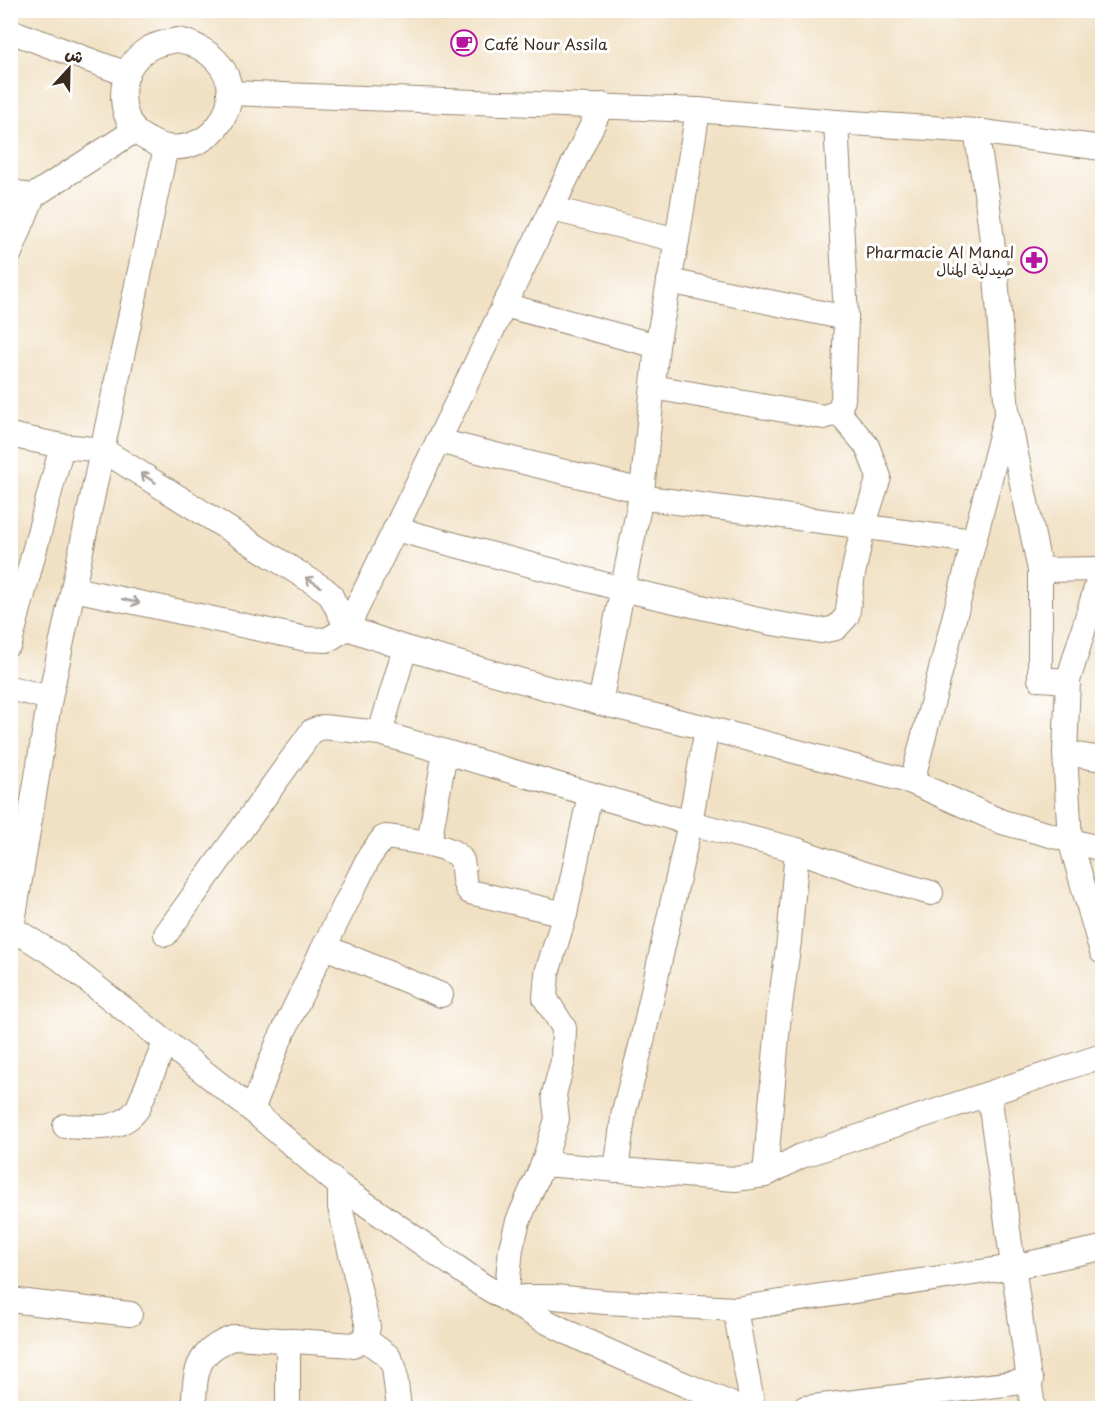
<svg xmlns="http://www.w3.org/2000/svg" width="1113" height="1419" font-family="'Playpen Sans','Playpen Sans Arabic',sans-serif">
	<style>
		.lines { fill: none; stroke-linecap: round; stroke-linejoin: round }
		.street-casing { stroke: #968671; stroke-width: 26 }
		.street { stroke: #fff; stroke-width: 24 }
		.oneway { stroke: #a79f9a }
		.labels { text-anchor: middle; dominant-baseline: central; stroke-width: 6; stroke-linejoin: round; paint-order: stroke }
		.poi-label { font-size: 15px; fill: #3b2a1e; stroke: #fff; text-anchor: start }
	</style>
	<rect width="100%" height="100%" fill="#fff"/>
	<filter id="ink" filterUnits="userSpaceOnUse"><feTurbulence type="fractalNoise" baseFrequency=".0167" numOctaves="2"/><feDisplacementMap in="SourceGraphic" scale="12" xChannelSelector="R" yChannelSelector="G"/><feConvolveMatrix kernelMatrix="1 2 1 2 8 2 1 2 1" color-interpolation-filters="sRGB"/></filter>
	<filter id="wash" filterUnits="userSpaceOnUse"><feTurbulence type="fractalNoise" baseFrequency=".008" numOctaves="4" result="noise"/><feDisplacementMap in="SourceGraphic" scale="24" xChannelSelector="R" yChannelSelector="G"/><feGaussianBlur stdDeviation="1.35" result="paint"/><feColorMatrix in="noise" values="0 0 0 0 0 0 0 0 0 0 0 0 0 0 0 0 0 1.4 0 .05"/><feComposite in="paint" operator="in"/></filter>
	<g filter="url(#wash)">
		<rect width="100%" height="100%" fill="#f1e1c4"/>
	</g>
	<g filter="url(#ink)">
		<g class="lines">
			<!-- street casing -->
			<g class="street-casing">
				<g id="street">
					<polyline points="10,31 127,74"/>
					<path d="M178,40c34,7 64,37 47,74 -13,29 -48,43 -76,26 -5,-3 -12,-6 -15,-10 -18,-26 -14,-64 14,-81 9,-6 20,-7 30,-9z"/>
					<polyline points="229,93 698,110 836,122 976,131 1102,148"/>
					<polyline points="976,131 987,199 995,265 1007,411 1040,570 1040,679 1068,681 1065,753 1070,840 1102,952"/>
					<polyline points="10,190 20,194 33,196"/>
					<polyline points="553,209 677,240"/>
					<polyline points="10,253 33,196 134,131"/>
					<polyline points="669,281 846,318"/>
					<polyline points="504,305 657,346"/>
					<polyline points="653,387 824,417 838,412 843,400 846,318 836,122"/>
					<polyline points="10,435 62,446 103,450 324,589 330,594 347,628 405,648 600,703 707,728 912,782 1002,822 1102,849"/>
					<polyline points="438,441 642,491"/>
					<polyline points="639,497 973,541"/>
					<polyline points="395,529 622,589 772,623 821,631 836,628 847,616 853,574 863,527 879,477 867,446 838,412"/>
					<polyline points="1040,570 1102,569"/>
					<polyline points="74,589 306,639 327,640 347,628 602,105"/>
					<polyline points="10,643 62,446"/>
					<polyline points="405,648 380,733 690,823 797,850 864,874 931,893"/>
					<polyline points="1068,681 1102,568"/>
					<polyline points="10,688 50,698"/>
					<polyline points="600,703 642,491 657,346 677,240 698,110"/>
					<polyline points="1065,753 1102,759"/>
					<polyline points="912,782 1006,416"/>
					<path d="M590,794l-25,120 -18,59 -2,25 19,30 -1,33 -9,33 3,25 -14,45 -25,57 -7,27 -5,51c74,44 155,75 234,109"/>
					<polyline points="429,843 445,752"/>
					<polyline points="10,927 58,957 252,1110 340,1186 482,1285 506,1299 527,1297 555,1297 605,1302 735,1309 1013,1267 1102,1248"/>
					<polyline points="166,934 312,731 323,727 380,733"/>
					<polyline points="10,940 50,698 166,147"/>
					<polyline points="325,947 441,995"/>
					<polyline points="989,1094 1033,1408"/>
					<path d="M252,1110l26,-67 42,-88 49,-98 14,-19 3,-1c15,2 72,8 76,24 3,12 -1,21 8,31l95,22"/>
					<path d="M65,1126c26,1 56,7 73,-18l27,-65"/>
					<polyline points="543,1164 735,1179 765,1175 779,1013 789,941 797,850"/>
					<polyline points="616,1170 624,1111 641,1046 690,823 707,728"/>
					<polyline points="765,1175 801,1156 1102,1056"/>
					<polyline points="10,1300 130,1314"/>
					<polyline points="735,1309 753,1408"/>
					<polyline points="365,1339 388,1356 394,1367 399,1408"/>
					<polyline points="288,1340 288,1408"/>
					<path d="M194,1408c0,-37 3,-59 42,-71l117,8 12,-6 3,-12 -28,-120v-21"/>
					<polyline points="805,1408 1031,1381"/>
				</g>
			</g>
			<!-- street -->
			<use href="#street" class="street"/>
		</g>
		<!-- one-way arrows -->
		<defs><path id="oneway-shaft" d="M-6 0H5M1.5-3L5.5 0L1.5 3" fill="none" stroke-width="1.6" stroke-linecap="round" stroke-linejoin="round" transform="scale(1.5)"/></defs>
		<g class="oneway">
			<use href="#oneway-shaft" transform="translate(148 478) rotate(-148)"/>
			<use href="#oneway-shaft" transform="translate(313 582) rotate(-148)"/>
			<use href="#oneway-shaft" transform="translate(131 601) rotate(12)"/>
		</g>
	</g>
	<!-- icons -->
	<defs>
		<g id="cafe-ring" transform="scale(1.35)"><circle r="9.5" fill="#fff" stroke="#b5179e" stroke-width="1.5"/><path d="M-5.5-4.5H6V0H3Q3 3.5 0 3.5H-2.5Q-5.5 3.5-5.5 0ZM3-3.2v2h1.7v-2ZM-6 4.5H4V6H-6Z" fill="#b5179e"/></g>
		<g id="pharmacy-ring" transform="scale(1.35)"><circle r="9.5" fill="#fff" stroke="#b5179e" stroke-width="1.5"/><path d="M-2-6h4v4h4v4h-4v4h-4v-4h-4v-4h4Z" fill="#b5179e"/></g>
	</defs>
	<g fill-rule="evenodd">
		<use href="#cafe-ring" x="464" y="43"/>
		<use href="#pharmacy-ring" x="1034" y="260"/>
	</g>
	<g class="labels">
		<!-- poi labels -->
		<g class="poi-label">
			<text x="484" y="43">Café Nour Assila</text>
			<text x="1014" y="251" text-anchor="end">Pharmacie Al Manal<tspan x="1014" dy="17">صيدلية المنال</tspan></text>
		</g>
	</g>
	<!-- margin -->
	<rect width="1113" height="1419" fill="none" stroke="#fff" stroke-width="36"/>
	<!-- north arrow -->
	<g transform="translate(69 69) rotate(22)" stroke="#ffffff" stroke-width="4.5" paint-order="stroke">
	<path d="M0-4.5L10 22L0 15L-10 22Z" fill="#3b2a1e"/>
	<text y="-9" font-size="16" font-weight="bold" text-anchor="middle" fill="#3b2a1e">ش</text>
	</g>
</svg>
